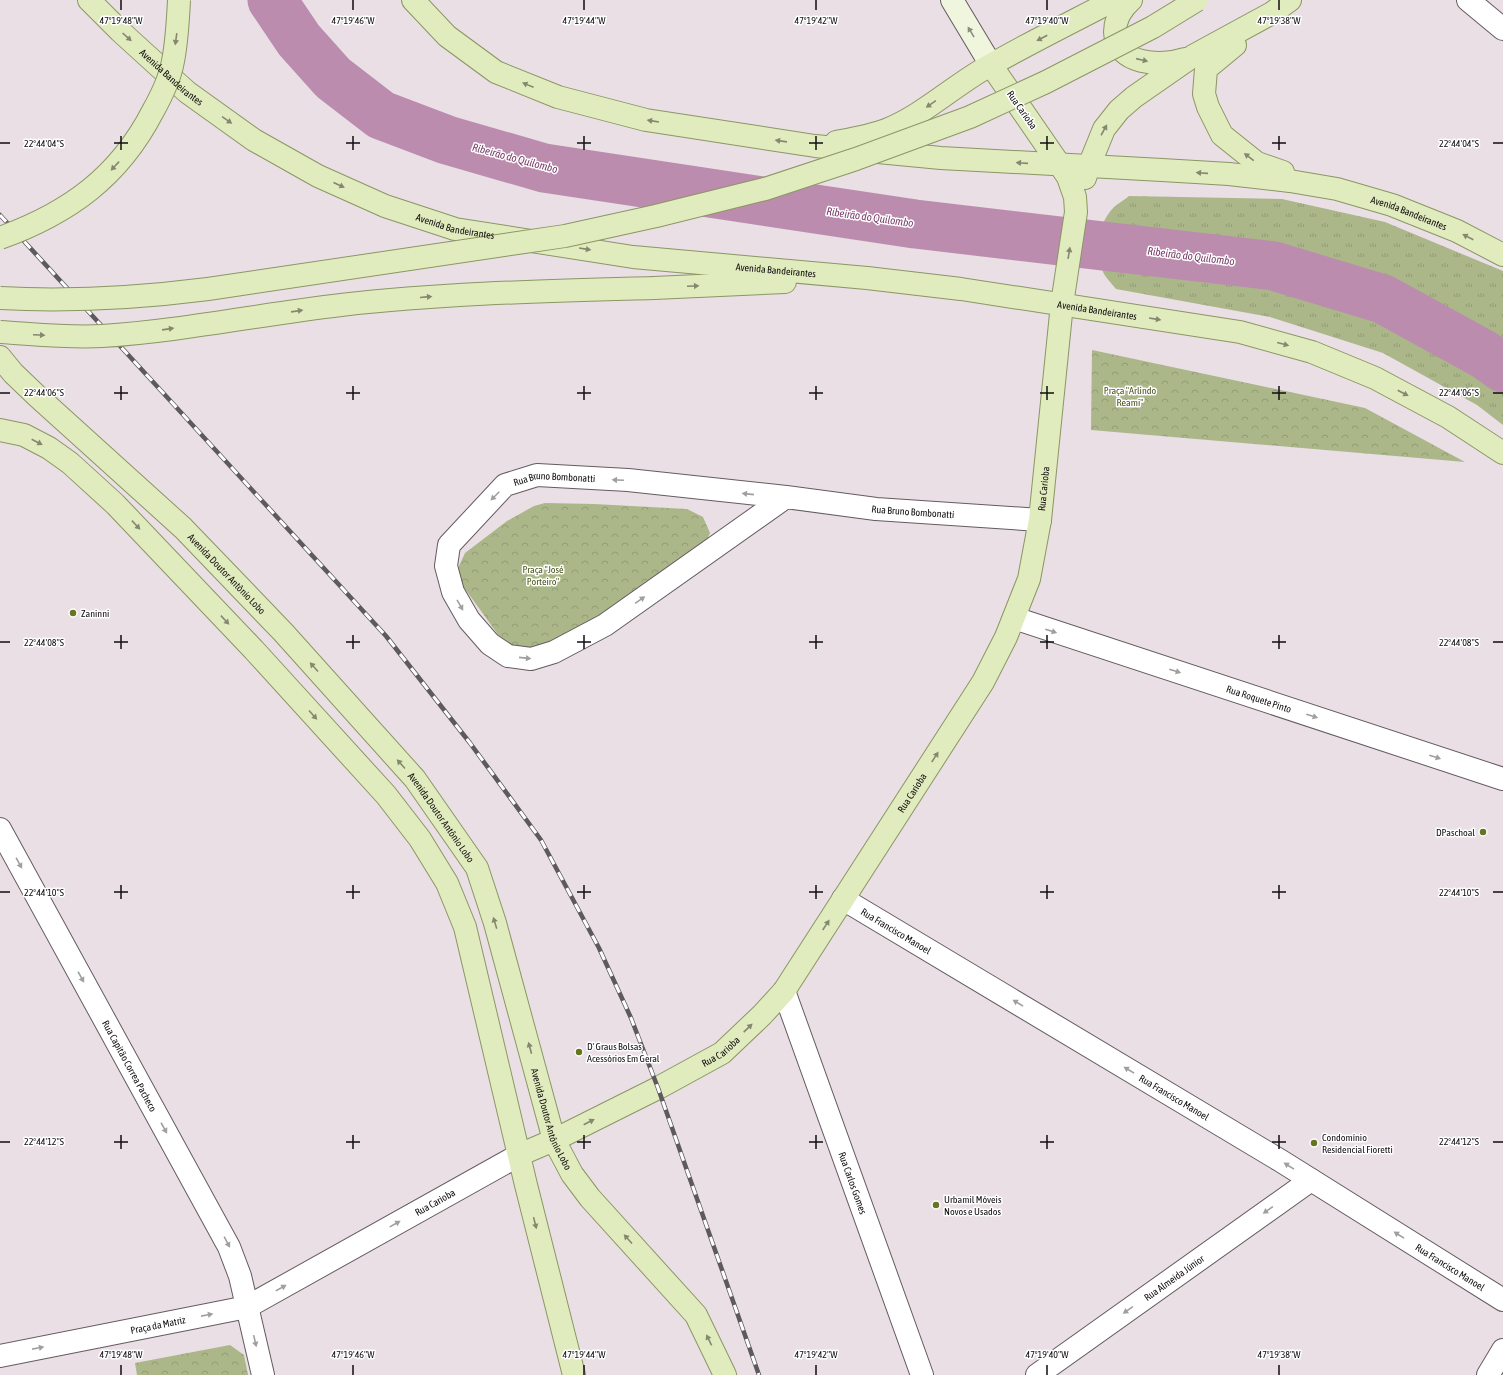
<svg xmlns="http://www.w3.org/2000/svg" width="1503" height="1375" font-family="'Asap Condensed',sans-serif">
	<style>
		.grass { fill: url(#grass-tufts) }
		.forest { fill: url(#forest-crowns) }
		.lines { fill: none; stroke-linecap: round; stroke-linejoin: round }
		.river { stroke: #bc8cae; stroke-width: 49 }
		.minor-casing { stroke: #645b61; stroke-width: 24 }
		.secondary-casing { stroke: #645b61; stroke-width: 24 }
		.primary-casing { stroke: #8b9664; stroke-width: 24 }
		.minor { stroke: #fff; stroke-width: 22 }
		.secondary { stroke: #f0f5de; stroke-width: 22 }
		.primary { stroke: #e0ecbd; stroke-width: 22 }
		.rail-casing { stroke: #5e595c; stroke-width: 4.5 }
		.rail { stroke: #fff; stroke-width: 3; stroke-dasharray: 9; stroke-linecap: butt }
		.primary-bridge-casing { stroke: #8b9664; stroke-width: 24; stroke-linecap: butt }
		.primary-bridge { stroke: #e0ecbd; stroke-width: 22 }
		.oneway { fill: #8c8d81 }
		.oneway2 { fill: #83886f }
		.oneway3 { fill: #a09f9f }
		.ticks { fill: none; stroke: #110e10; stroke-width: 1.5 }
		.poi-dot { fill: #657522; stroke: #fff; stroke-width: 1.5 }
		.labels { text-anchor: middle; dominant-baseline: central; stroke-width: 3; stroke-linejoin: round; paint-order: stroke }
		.street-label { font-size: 10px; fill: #110e10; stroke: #fff }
		.park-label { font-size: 10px; fill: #49541a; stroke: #fff }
		.poi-label { font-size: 10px; fill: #110e10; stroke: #fff; text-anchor: start }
		.water-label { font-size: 11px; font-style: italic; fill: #793d6b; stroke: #fff }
		.ticks-label { font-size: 10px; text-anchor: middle; fill: #110e10; stroke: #fff; stroke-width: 3; stroke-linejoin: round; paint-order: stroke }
	</style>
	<defs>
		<pattern id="grass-tufts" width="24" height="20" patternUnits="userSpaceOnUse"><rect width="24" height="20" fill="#abb789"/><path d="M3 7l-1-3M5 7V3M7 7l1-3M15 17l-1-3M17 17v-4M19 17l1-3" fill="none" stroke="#929c75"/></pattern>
		<pattern id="forest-crowns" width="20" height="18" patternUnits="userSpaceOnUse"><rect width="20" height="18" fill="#abb789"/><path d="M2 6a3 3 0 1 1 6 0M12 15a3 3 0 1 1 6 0" fill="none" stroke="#929c75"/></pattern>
	</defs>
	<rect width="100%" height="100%" fill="#e9dfe5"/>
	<!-- grass -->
	<path class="grass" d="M1129,196l153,3 103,23 118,49v154l-26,-20 -94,-52 -113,-36 -154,-28c-4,-5 -9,-10 -12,-15 -11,-22 -7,-49 10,-67 4,-4 11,-7 15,-11z"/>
	<!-- forest -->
	<g class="forest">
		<polygon points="1092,350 1365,408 1465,462 1091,430"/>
		<polygon points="545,503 594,504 687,509 703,517 710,533 705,545 551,647 525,652 502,640 460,582 458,568 465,553 507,521 534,506"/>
		<polygon points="230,1345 244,1355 248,1375 137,1375 135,1363"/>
	</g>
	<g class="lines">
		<!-- river -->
		<polyline class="river" points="272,0 299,40 333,78 381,115 447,140 544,168 915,224 1274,266 1383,299 1485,355 1503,368"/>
		<!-- minor casing -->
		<g class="minor-casing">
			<g id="minor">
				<polyline points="1468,0 1503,29"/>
				<path id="s1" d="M786,497l-181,128 -51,27 -23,7 -23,-3 -18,-12 -21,-24 -16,-28 -7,-26 3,-21 56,-60 32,-10 91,5 158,17 90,12 164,11"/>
				<path id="s2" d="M1014,618l489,161"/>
				<path id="s3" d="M0,829l229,418 11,29 23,99"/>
				<path id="s4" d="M843,899l438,262 222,139"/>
				<path id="s5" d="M784,991l138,384"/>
				<path id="s6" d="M0,1356l247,-49 272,-152"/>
				<path id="s7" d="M1037,1375l274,-195"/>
				<polyline points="1488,1375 1503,1350"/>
			</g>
		</g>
		<!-- secondary casing -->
		<g class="secondary-casing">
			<polyline id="secondary" points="952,0 991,65"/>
		</g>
		<!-- primary casing -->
		<g class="primary-casing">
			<g id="primary">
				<path id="s8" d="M89,0l31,31 67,61 67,48 64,36 67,30 70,23 178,28 234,21 94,11 279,43 72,20 63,26 73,39 55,36"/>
				<path id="s9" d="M413,0l34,36 49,36 62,25 88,23 169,26 126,12 221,12 67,4 61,7 47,8 55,16 65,26 46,24"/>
				<path d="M1131,0c-9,8 -16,19 -16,32 1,33 46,35 70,27"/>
				<polyline points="1235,45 1206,69 1204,94 1208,107 1222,135 1257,163 1283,172"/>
				<path d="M836,142c16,-3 34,-6 50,-12 35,-14 64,-41 96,-60 43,-25 88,-47 132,-70"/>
				<polyline points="1085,178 1089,166 1104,129 1119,110 1134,97 1193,56 1272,13 1290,0"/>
				<polyline points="654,288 785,282"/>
				<path id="s10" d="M0,357l13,16 24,23 146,132 100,104 132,147 62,89 18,55 59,217 18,34 18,24 106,117 29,60"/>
				<polyline points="0,430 24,435 49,448 70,463 115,504 254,650 386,795 420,839 447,883 465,927 526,1185 574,1375"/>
				<path id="s11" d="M519,1155l35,-15 104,-52 64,-35 40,-38 22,-24 199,-309 23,-45 23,-58 11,-59 22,-216 14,-92 -1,-15 -7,-20 -77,-112"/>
			</g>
		</g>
		<!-- minor -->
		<use href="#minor" class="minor"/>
		<!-- secondary -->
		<use href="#secondary" class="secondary"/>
		<!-- primary -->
		<use href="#primary" class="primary"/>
		<!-- rail casing -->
		<g class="rail-casing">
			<polyline id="rail" points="0,215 386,636 470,743 541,840 599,948 631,1018 658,1088 759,1375"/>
		</g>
		<!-- rail -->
		<use href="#rail" class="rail"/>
		<!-- primary-bridge casing -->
		<g class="primary-bridge-casing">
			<g id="primary-bridge">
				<path d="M0,238c69,-25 119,-61 153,-127 9,-16 17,-33 20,-50 4,-20 5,-41 6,-61"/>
				<path d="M0,298c72,4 137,0 208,-9l357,-53 91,-20 109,-27 91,-30 114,-42 76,-35 107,-55 44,-27"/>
				<path d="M0,332c34,2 68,6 102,4 80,-5 160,-22 239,-31 104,-12 209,-14 313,-17"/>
			</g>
		</g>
		<!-- primary-bridge -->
		<use href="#primary-bridge" class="primary-bridge"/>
	</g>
	<!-- one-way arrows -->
	<defs><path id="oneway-solid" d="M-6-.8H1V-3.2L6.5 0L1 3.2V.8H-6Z"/></defs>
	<use class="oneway" href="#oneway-solid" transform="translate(971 32) rotate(-121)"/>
	<g class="oneway2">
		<use href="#oneway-solid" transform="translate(127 37) rotate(42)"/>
		<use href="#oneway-solid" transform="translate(1042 38) rotate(152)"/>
		<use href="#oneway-solid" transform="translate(176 39) rotate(98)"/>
		<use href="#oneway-solid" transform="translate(1142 60) rotate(13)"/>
		<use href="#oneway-solid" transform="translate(528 85) rotate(-158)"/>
		<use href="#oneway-solid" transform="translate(931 104) rotate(145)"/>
		<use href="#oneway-solid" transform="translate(227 120) rotate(35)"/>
		<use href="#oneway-solid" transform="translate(653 121) rotate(-171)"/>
		<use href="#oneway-solid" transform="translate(1104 130) rotate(-61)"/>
		<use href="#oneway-solid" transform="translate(781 141) rotate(-172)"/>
		<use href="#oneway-solid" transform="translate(1249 157) rotate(-143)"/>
		<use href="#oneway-solid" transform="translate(1022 163) rotate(-176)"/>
		<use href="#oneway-solid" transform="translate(115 166) rotate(133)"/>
		<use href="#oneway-solid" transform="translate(1202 173) rotate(-176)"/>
		<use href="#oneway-solid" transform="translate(339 185) rotate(24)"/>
		<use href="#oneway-solid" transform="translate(1468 237) rotate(-153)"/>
		<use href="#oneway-solid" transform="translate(585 249) rotate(9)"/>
		<use href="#oneway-solid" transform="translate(1069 253) rotate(-81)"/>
		<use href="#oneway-solid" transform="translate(693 286) rotate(-3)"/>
		<use href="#oneway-solid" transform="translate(426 297) rotate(-5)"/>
		<use href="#oneway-solid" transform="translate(297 311) rotate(-8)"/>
		<use href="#oneway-solid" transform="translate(1155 319) rotate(9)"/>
		<use href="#oneway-solid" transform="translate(168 329) rotate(-8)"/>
		<use href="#oneway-solid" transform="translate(39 335) rotate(3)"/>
		<use href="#oneway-solid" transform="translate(1283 344) rotate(15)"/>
		<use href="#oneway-solid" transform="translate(1403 393) rotate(28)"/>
		<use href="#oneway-solid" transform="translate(37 442) rotate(27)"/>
		<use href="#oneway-solid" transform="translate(136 525) rotate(47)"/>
		<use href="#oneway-solid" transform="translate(225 620) rotate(47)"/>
		<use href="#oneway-solid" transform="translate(314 667) rotate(-132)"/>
		<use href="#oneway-solid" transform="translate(313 715) rotate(48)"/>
		<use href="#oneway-solid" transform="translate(935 757) rotate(-57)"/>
		<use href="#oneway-solid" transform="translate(401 764) rotate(-132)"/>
		<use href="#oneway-solid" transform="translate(495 923) rotate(-107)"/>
		<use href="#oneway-solid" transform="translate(826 925) rotate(-57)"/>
		<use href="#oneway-solid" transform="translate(748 1028) rotate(-44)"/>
		<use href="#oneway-solid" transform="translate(530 1048) rotate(-105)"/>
		<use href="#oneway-solid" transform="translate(589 1122) rotate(-27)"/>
		<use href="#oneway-solid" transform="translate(535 1223) rotate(76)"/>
		<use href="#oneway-solid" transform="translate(628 1239) rotate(-132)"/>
		<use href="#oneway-solid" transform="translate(709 1340) rotate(-116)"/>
	</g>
	<g class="oneway3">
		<use href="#oneway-solid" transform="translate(618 480) rotate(-177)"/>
		<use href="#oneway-solid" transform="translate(748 494) rotate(-174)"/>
		<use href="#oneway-solid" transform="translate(495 496) rotate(135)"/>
		<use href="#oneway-solid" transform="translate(640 600) rotate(-35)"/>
		<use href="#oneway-solid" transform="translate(460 605) rotate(60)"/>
		<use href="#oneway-solid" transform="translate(1051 631) rotate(18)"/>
		<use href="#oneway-solid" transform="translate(525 658) rotate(6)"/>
		<use href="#oneway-solid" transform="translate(1175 671) rotate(18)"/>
		<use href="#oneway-solid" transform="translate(1312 716) rotate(18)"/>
		<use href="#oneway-solid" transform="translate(1435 757) rotate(18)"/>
		<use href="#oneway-solid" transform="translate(19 863) rotate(61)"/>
		<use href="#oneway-solid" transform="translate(81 977) rotate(61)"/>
		<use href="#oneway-solid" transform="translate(1018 1003) rotate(-149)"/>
		<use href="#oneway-solid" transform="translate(1129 1070) rotate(-149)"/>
		<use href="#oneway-solid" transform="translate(164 1128) rotate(61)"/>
		<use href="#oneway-solid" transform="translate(1289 1166) rotate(-148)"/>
		<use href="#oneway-solid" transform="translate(1268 1210) rotate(145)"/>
		<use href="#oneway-solid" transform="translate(395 1224) rotate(-29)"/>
		<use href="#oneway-solid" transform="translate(1399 1235) rotate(-148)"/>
		<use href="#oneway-solid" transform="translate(227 1242) rotate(62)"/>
		<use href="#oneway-solid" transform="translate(281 1288) rotate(-29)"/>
		<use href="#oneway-solid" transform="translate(1128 1310) rotate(145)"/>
		<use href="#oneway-solid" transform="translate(207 1315) rotate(-11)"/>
		<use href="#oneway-solid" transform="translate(255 1341) rotate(77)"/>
		<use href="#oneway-solid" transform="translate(38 1348) rotate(-11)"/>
	</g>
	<!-- ticks -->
	<path class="ticks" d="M121,0v10M353,0v10M584,0v10M816,0v10M1047,0v10M1279,0v10M121,136v14M353,136v14M584,136v14M816,136v14M1047,136v14M1279,136v14M0,143h10M114,143h14M346,143h14M577,143h14M809,143h14M1040,143h14M1272,143h14M1493,143h10M121,386v14M353,386v14M584,386v14M816,386v14M1047,386v14M1279,386v14M0,393h10M114,393h14M346,393h14M577,393h14M809,393h14M1040,393h14M1272,393h14M1493,393h10M121,635v14M353,635v14M584,635v14M816,635v14M1047,635v14M1279,635v14M0,642h10M114,642h14M346,642h14M577,642h14M809,642h14M1040,642h14M1272,642h14M1493,642h10M121,885v14M353,885v14M584,885v14M816,885v14M1047,885v14M1279,885v14M0,892h10M114,892h14M346,892h14M577,892h14M809,892h14M1040,892h14M1272,892h14M1493,892h10M121,1135v14M353,1135v14M584,1135v14M816,1135v14M1047,1135v14M1279,1135v14M0,1142h10M114,1142h14M346,1142h14M577,1142h14M809,1142h14M1040,1142h14M1272,1142h14M1493,1142h10M121,1365v10M353,1365v10M584,1365v10M816,1365v10M1047,1365v10M1279,1365v10"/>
	<!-- markers -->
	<g class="poi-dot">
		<circle cx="73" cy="613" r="4"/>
		<circle cx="1483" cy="832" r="4"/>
		<circle cx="579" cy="1052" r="4"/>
		<circle cx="1314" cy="1143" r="4"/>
		<circle cx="936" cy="1205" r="4"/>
	</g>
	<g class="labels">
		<!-- street labels -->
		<g class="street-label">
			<text stroke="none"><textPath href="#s8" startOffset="113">Avenida Bandeirantes</textPath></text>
			<text transform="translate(1022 110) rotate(55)">Rua Carioba</text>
			<text stroke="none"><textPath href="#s9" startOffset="1039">Avenida Bandeirantes</textPath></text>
			<text stroke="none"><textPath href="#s8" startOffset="437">Avenida Bandeirantes</textPath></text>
			<text stroke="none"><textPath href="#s8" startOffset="761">Avenida Bandeirantes</textPath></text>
			<text stroke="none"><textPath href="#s8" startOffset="1085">Avenida Bandeirantes</textPath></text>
			<text stroke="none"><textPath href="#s1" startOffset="593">Rua Bruno Bombonatti</textPath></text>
			<text stroke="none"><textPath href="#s11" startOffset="887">Rua Carioba</textPath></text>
			<text stroke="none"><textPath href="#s1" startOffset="954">Rua Bruno Bombonatti</textPath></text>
			<text stroke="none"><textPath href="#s10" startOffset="314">Avenida Doutor Antônio Lobo</textPath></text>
			<text stroke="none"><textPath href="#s2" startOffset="258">Rua Roquete Pinto</textPath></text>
			<text stroke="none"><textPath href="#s11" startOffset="551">Rua Carioba</textPath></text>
			<text stroke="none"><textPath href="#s10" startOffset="639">Avenida Doutor Antônio Lobo</textPath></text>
			<text stroke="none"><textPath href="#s4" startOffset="62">Rua Francisco Manoel</textPath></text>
			<text stroke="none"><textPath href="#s11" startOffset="227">Rua Carioba</textPath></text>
			<text stroke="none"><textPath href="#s3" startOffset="270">Rua Capitão Correa Pacheco</textPath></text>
			<text stroke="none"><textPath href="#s4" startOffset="386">Rua Francisco Manoel</textPath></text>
			<text stroke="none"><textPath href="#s10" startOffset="963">Avenida Doutor Antônio Lobo</textPath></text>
			<text stroke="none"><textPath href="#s5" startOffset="204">Rua Carlos Gomes</textPath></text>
			<text stroke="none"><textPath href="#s6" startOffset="467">Rua Carioba</textPath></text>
			<text stroke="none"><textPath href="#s4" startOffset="710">Rua Francisco Manoel</textPath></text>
			<text stroke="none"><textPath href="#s7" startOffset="168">Rua Almeida Júnior</textPath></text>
			<text stroke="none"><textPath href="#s6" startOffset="161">Praça da Matriz</textPath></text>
		</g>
		<!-- park labels -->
		<g class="park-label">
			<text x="1130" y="390">Praça "Arlindo<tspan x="1130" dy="12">Reami"</tspan></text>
			<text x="543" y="569">Praça "José<tspan x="543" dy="12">Porteiro"</tspan></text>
		</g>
		<!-- poi labels -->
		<g class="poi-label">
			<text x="81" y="613">Zaninni</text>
			<text x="1475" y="832" text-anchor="end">DPaschoal</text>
			<text x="587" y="1046">D' Graus Bolsas<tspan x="587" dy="12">Acessórios Em Geral</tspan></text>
			<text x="1322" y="1137">Condomínio<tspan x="1322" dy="12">Residencial Fioretti</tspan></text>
			<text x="944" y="1199">Urbamil Móveis<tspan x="944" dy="12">Novos e Usados</tspan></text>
		</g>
		<!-- water labels -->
		<g class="water-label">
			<text transform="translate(515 158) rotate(15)">Ribeirão do Quilombo</text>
			<text transform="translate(870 217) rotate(8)">Ribeirão do Quilombo</text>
			<text transform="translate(1191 256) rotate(7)">Ribeirão do Quilombo</text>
		</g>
	</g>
	<g class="ticks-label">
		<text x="121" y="24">47°19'48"W</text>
		<text x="353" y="24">47°19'46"W</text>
		<text x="584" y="24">47°19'44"W</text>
		<text x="816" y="24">47°19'42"W</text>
		<text x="1047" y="24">47°19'40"W</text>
		<text x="1279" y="24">47°19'38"W</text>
		<text x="44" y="147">22°44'04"S</text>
		<text x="1459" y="147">22°44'04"S</text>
		<text x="44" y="396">22°44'06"S</text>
		<text x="1459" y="396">22°44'06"S</text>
		<text x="44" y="646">22°44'08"S</text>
		<text x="1459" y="646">22°44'08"S</text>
		<text x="44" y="896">22°44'10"S</text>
		<text x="1459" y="896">22°44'10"S</text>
		<text x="44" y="1145">22°44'12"S</text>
		<text x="1459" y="1145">22°44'12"S</text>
		<text x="121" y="1358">47°19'48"W</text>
		<text x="353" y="1358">47°19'46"W</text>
		<text x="584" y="1358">47°19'44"W</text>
		<text x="816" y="1358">47°19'42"W</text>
		<text x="1047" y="1358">47°19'40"W</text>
		<text x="1279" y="1358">47°19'38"W</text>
	</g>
</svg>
